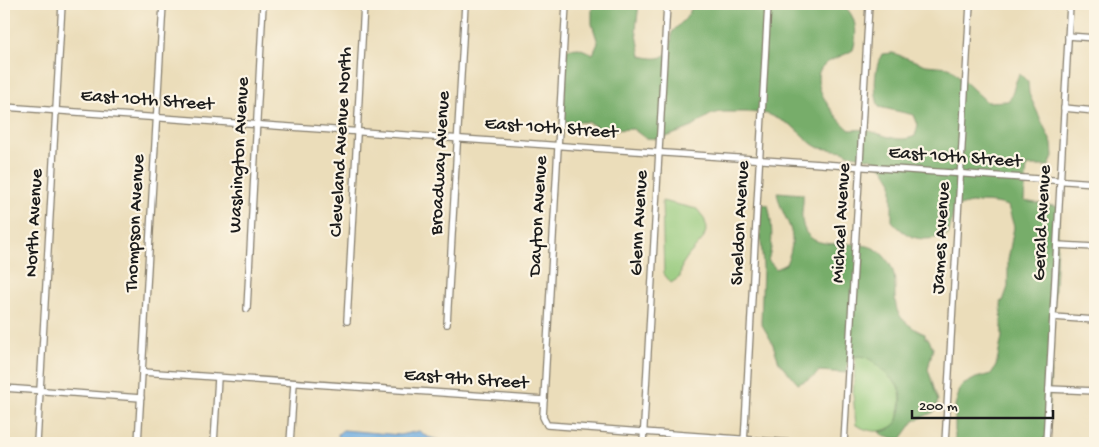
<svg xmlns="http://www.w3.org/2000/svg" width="1099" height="447" font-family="'Gochi Hand',sans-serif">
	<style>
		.green { fill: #94c97b; stroke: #58724c }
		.forest { fill: #77ad6b; stroke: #4a6444 }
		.water { fill: #6dace0; stroke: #44647e }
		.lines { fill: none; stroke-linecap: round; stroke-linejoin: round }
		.street-casing { stroke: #847c6b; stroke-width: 8 }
		.street { stroke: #fff; stroke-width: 5.5 }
		.labels { text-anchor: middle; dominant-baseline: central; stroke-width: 4.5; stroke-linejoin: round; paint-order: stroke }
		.street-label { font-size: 19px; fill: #1c1c1c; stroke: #fcf5e5 }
	</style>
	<rect width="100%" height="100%" fill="#fcf5e5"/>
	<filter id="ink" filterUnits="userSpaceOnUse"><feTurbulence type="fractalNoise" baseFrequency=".02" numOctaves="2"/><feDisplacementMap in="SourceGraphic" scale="10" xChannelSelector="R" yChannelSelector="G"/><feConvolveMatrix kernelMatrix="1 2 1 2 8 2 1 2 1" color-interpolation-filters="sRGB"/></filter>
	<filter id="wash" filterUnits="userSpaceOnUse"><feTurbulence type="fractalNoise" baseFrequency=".0096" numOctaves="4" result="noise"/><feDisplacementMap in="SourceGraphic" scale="20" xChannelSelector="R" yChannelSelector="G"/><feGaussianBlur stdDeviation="1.12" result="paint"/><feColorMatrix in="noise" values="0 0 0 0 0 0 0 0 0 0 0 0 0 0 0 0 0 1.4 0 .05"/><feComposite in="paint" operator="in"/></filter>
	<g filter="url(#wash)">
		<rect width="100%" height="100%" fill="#ebddba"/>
		<!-- green -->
		<g class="green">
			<polygon points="662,201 697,209 704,218 707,228 703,239 688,256 682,265 680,277 671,283 664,274"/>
			<path d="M856,355l15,3 24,23 5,9 1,12 -4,21c-14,11 -26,10 -41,2l-3,-31z"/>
		</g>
		<!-- forest -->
		<g class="forest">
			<path d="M601,4h38l-3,25 5,27c24,6 30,0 31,-24l14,-14 8,-14h147c16,10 17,30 12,46 -9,6 -20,8 -28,14 -21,16 11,55 25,66 5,0 11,-1 16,0 17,4 33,14 49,6l3,-11 -4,-10 -35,-8c-6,-14 -5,-40 3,-53l11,-1 33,12 23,2 38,35 21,-1c7,-8 5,-18 12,-27l8,8 1,12 23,50 1,12 -4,10h-22l-3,35 35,6 -12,236h-92v-38l6,-19 15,-8 15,-4 5,-8 6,-29 -1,-36h2l5,-14v-27l6,-33 -6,-21c-17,-5 -36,-6 -53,2l-7,27c-26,7 -38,6 -56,-14v-39l-8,-13 -12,-10 -24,-5 -5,-3 -23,-3 -8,-4 -21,-19 -23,-11 -20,-2h-28l-10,3 -20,13 -29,11 -16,-1 -12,-9 -22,1 -12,-2 -11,-6h-25l4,-73 12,-1 14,6 5,-11 -6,-19v-16z"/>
			<path d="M777,192l26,2c1,9 -2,18 -1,26 5,42 59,10 81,35 19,21 8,33 14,55 3,10 19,21 28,24v4h3l5,10 -5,21 10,32 -4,11 -20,9 -13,18 -15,-2 -7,-5 9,-2 9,-7c3,-10 6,-21 3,-32 -3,-9 -9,-12 -15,-18 -11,-12 -20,-21 -37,-15l-1,15 -28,-2 -4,5 -17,8 -19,-22 -7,-20 -11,-19 2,-56 -3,-42 1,-21 7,1c4,15 6,41 0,55l8,9 10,-5c16,-36 -4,-41 -9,-72z"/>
		</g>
		<!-- water -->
		<polygon class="water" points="343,430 400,435 419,431 428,437 449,443 339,443 338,434"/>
	</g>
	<g filter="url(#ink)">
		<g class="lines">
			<!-- street casing -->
			<g class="street-casing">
				<g id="street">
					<polyline points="566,4 543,417 547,425 794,443"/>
					<polyline points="1068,36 1095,38"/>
					<polyline points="4,107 1095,183"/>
					<polyline points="1064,108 1095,111"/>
					<polyline points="1057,245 1095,247"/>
					<polyline points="247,309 263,4"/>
					<polyline points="1053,317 1095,320"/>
					<polyline points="347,321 364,4"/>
					<polyline points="447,324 465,4"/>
					<polyline points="142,372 544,400"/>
					<polyline points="4,388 141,398"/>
					<polyline points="1049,389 1095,391"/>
					<polyline points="37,443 62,4"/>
					<polyline points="138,443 163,4"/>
					<polyline points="214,443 218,378"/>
					<polyline points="290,443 294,383"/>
					<polyline points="643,443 667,4"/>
					<polyline points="744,443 768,4"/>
					<polyline points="844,443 869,4"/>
					<polyline points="945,443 970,4"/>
					<polyline points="1046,443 1070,4"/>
				</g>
			</g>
			<!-- street -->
			<use href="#street" class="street"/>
		</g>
	</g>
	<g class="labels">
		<!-- street labels -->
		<g class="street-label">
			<text transform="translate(147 101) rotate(4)">East 10th Street</text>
			<text transform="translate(551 129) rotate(4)">East 10th Street</text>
			<text transform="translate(342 142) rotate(-87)">Cleveland Avenue North</text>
			<text transform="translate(240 155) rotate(-87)">Washington Avenue</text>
			<text transform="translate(955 158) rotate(4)">East 10th Street</text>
			<text transform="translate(441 163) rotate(-87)">Broadway Avenue</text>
			<text transform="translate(539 216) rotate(-87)">Dayton Avenue</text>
			<text transform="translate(35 223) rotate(-87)">North Avenue</text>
			<text transform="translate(136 223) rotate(-87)">Thompson Avenue</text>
			<text transform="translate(640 223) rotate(-87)">Glenn Avenue</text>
			<text transform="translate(741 223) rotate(-87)">Sheldon Avenue</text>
			<text transform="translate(842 223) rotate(-87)">Michael Avenue</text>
			<text transform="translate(1043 223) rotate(-87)">Gerald Avenue</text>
			<text transform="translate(942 238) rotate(-87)">James Avenue</text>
			<text transform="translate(466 380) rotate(4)">East 9th Street</text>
		</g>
	</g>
	<!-- margin -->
	<rect width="1099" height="447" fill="none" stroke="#fcf5e5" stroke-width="20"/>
	<!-- scale -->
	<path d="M912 410v8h141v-8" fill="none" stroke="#1c1c1c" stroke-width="2.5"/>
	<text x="919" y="410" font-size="15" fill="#1c1c1c" stroke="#fcf5e5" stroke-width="4" paint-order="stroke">200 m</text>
</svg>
